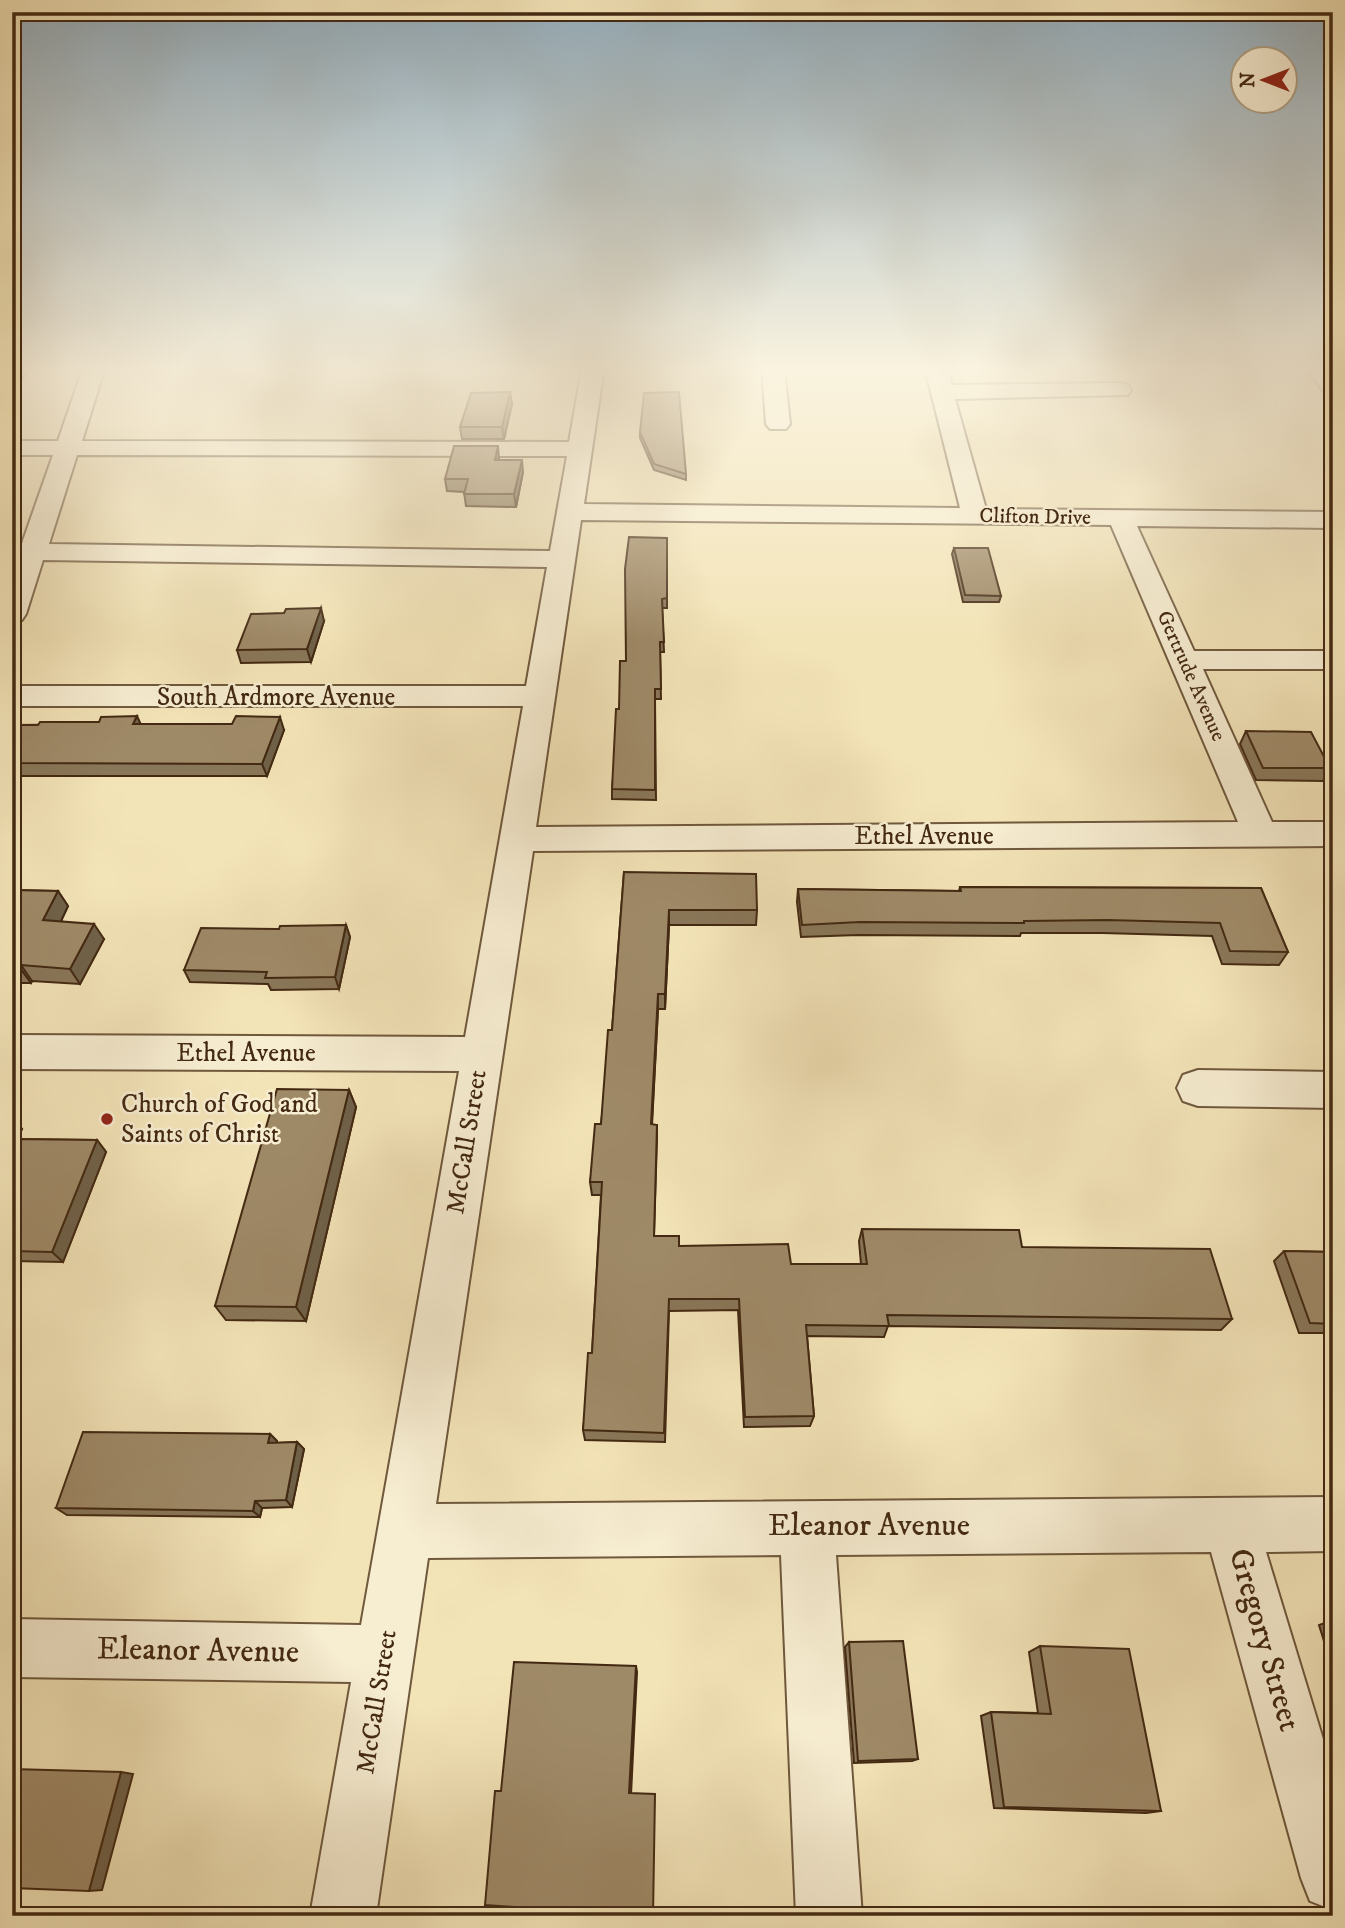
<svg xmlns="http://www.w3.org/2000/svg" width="1345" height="1928" font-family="'IM FELL DW Pica',serif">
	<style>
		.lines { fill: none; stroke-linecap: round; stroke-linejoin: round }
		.minor-casing { stroke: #6f583c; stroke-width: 4 }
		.minor { fill: #f7edd1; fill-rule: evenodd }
		.wall { fill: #897759; stroke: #432912; stroke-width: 2 }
		.shaded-wall { fill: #6f6149; stroke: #432912; stroke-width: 2 }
		.building { fill: #9f8a68; stroke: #432912; stroke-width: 2 }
		.poi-dot { fill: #8f2418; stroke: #f7edd1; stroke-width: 2.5 }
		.labels { text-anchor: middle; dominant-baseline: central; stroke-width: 5; stroke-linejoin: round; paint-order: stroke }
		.far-street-label { font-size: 21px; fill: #432912; stroke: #f7edd1 }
		.street-label { font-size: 26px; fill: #432912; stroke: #f7edd1 }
		.poi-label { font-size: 26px; fill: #432912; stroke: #f7edd1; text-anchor: start }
		.near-street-label { font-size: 32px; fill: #432912; stroke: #f7edd1 }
	</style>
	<rect width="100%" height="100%" fill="#f3e4b8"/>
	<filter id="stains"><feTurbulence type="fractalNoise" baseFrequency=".00286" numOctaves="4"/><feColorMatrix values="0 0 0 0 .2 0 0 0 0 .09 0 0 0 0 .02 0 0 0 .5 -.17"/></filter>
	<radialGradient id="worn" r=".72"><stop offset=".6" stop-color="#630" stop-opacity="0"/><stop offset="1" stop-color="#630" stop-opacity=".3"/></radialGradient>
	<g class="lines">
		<!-- minor casing -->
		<g class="minor-casing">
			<g id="minor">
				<path d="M83,368h22l-23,73 487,1 13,-74h22l-20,136 376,4 -35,-140h22l5,17 168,-2 8,2 3,5 -3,5 -173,4 31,110 347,3v16l-196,-2 57,125h139v18h-130l69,153h61v24l-800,5 -97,653 897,-7v54l-67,1 67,220v138l-23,-9 -9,-23 -90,-326 -375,3 26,361h-66l-15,-361 -353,3 -52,358h-66l41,-234 -339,-5v-58l349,6 98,-554 -447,-2v-34l453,2 58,-331h-511v-20h514l21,-119 -504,-7 -17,54 -4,6 -10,3v-51l41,-117h-41v-14h46zM77,455l490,1 -17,95 -501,-7zM581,520l530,5 127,297 -702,5z"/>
				<polygon points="762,368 784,368 790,424 786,429 770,429 766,424"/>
				<polygon points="1306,368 1329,368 1333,373 1333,395 1325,393"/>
				<polygon points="1198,1070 1333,1072 1333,1108 1198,1106 1183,1101 1177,1088 1183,1075"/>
			</g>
		</g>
		<!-- minor -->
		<use href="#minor" class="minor"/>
	</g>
	<!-- wall -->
	<g class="wall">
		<polygon points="12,368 31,368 23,378 12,378"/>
		<polygon points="510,392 512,404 504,439 462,439 460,427"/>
		<polygon points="640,432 686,474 686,480 654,470 640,438"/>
		<polygon points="499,458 499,460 523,472 516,507 466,506 464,492 447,491 445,479"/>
		<polygon points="667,538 667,608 662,608 664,652 660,652 661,699 655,699 656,800 612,799 612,789 619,709 626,661"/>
		<polygon points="954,548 1001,596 999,602 963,602 952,554"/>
		<polygon points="324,621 311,662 241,663 237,650"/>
		<polygon points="140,724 284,730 267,776 12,776 12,725"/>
		<polygon points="1246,731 1330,768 1323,781 1256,780 1240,744"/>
		<polygon points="624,872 757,910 756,925 669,925 665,1009 658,1009 652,1125 657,1125 657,1138 654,1236 679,1246 791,1264 861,1264 859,1241 862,1229 1022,1247 1232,1319 1221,1330 888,1326 884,1337 807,1336 814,1416 810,1426 744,1427 738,1310 669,1311 665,1442 585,1440 583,1430 592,1353 601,1195 592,1195 590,1182 601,1124 612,1030"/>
		<polygon points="960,887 1261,888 1288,952 1279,965 1222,964 1212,936 1102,933 1021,933 1020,936 858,935 801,937 797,902 798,889 959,891"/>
		<polygon points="12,890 58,891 68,906 61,921 104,939 80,984 32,981 31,983 12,983"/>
		<polygon points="346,925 350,937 339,989 271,990 268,984 190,982 184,970 279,929"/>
		<polygon points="349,1090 356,1107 306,1321 226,1320 215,1306"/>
		<polygon points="12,1118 22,1129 17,1139 97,1140 106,1152 63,1262 12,1261"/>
		<polygon points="1284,1251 1333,1252 1333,1333 1299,1333 1274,1261"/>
		<polygon points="270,1434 277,1441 277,1443 297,1442 304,1449 292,1507 262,1508 260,1517 67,1515 56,1508"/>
		<polygon points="1333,1620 1333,1670 1319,1625"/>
		<polygon points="849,1642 918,1759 912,1761 854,1763 845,1647"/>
		<polygon points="1040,1646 1161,1811 1146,1813 994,1808 981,1716 991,1712 1038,1713 1029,1652"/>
	</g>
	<!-- shaded-wall -->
	<g class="shaded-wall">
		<polygon points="18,368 31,368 23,378"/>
		<polygon points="510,392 512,404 504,439 502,427"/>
		<polygon points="498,446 499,458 496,472 495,460"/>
		<polygon points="522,460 523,472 516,507 514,494"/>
		<polygon points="321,608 324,621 311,662 307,649"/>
		<polygon points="137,716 143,729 133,724"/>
		<polygon points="280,717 284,730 267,776 262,764"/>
		<polygon points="58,891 68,906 54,936 43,920"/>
		<polygon points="669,910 669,925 665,1009 665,994"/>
		<polygon points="94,924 104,939 80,984 70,969"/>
		<polygon points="346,925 350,937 339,989 335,977"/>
		<polygon points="21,965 32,981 31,983 20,968"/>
		<polygon points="658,994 658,1009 651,1138 651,1124"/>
		<polygon points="349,1090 356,1107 306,1321 296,1307"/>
		<polygon points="12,1118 22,1129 12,1149"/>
		<polygon points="97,1140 106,1152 63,1262 52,1252"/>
		<polygon points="270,1434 277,1441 275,1450 268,1443"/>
		<polygon points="297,1442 304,1449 292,1507 286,1500"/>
		<polygon points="255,1501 262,1508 260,1517 253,1511"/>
		<polygon points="636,1666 637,1672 631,1795 629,1793"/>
		<polygon points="121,1772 133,1774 102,1890 89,1891"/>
	</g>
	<!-- building -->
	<g class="building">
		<polygon points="510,392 502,427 460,427 471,393"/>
		<polygon points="679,392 686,474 654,464 640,432 644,393"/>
		<polygon points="454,446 498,446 495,460 522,460 514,494 464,494 468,479 445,479"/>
		<polygon points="629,537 667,538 667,598 662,599 664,642 660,642 661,689 655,689 655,790 612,789 616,709 619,709 620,661 626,661 625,569"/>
		<polygon points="954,548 988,548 1001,596 965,595"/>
		<polygon points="321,608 307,649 237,650 251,614 284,613 286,609"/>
		<polygon points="137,716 133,724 232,724 236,716 280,717 262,764 12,763 12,725 38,725 40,722 99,722 101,717"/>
		<polygon points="1246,731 1311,732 1330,768 1263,768"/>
		<polygon points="624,872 756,874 757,910 669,910 665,994 658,994 651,1124 657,1125 654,1236 679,1236 679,1246 788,1244 791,1264 867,1264 862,1229 1019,1230 1022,1247 1210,1249 1232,1319 887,1315 889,1326 806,1325 814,1416 745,1417 739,1299 669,1299 664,1433 583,1430 588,1353 592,1353 602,1182 590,1182 595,1124 601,1124 608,1030 612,1030"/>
		<polygon points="960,887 1261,888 1288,952 1230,951 1220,923 1108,920 1024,921 1024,923 860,922 802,925 798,889 961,891"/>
		<polygon points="12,890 58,891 43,920 94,924 70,969 21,965 20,968 12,967"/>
		<polygon points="346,925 335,977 265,978 267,972 184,970 201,928 279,929 280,926"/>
		<polygon points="277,1089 349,1090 296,1307 215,1306"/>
		<polygon points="12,1139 97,1140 52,1252 12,1251"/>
		<polygon points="1284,1251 1333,1252 1333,1324 1310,1323"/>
		<polygon points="83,1432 270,1434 268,1443 297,1442 286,1500 255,1501 253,1511 56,1508"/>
		<polygon points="903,1641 918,1759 858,1761 849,1642"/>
		<polygon points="1040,1646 1129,1649 1161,1811 1004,1807 991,1712 1051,1714"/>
		<polygon points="514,1662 636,1666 629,1793 655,1794 653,1916 513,1916 514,1907 485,1905 495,1791 501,1791"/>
		<polygon points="12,1769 121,1772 89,1891 12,1888"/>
	</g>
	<!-- sky -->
	<linearGradient id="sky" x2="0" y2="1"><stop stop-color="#94aebe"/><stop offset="0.58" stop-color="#faf3df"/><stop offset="1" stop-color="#faf3df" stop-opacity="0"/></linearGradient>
	<rect width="1345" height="638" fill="url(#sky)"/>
	<!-- markers -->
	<circle class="poi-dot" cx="107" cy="1119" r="7"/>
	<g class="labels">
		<!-- far-street labels -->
		<g class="far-street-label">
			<text transform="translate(1035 517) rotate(1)">Clifton Drive</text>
			<text transform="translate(1191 676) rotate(66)">Gertrude Avenue</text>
		</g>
		<!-- street labels -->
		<g class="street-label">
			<text x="276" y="697">South Ardmore Avenue</text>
			<text x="924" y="836">Ethel Avenue</text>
			<text x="246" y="1053">Ethel Avenue</text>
			<text transform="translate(467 1142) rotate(-81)">McCall Street</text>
			<text transform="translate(377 1702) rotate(-81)">McCall Street</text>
		</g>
		<!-- poi labels -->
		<g class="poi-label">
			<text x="121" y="1104">Church of God and<tspan x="121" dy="30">Saints of Christ</tspan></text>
		</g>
		<!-- near-street labels -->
		<g class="near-street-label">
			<text x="869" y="1526">Eleanor Avenue</text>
			<text transform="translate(1264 1640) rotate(74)">Gregory Street</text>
			<text transform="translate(198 1651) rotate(1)">Eleanor Avenue</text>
		</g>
	</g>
	<!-- margin -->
	<rect width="1345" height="1928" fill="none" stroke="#f3e4b8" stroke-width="42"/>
	<rect x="14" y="14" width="1317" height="1900" fill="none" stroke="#432912" stroke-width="3.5"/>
	<rect x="21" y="21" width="1303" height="1886" fill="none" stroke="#432912" stroke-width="2"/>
	<!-- north arrow -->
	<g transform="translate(1264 80) rotate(270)"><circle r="33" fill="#f7edd1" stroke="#af9f85" stroke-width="2"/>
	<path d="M0-5L12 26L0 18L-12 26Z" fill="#8f2418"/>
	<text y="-10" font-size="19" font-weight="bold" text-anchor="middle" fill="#432912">N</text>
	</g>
	<rect width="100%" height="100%" filter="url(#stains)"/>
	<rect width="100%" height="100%" fill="url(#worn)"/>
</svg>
